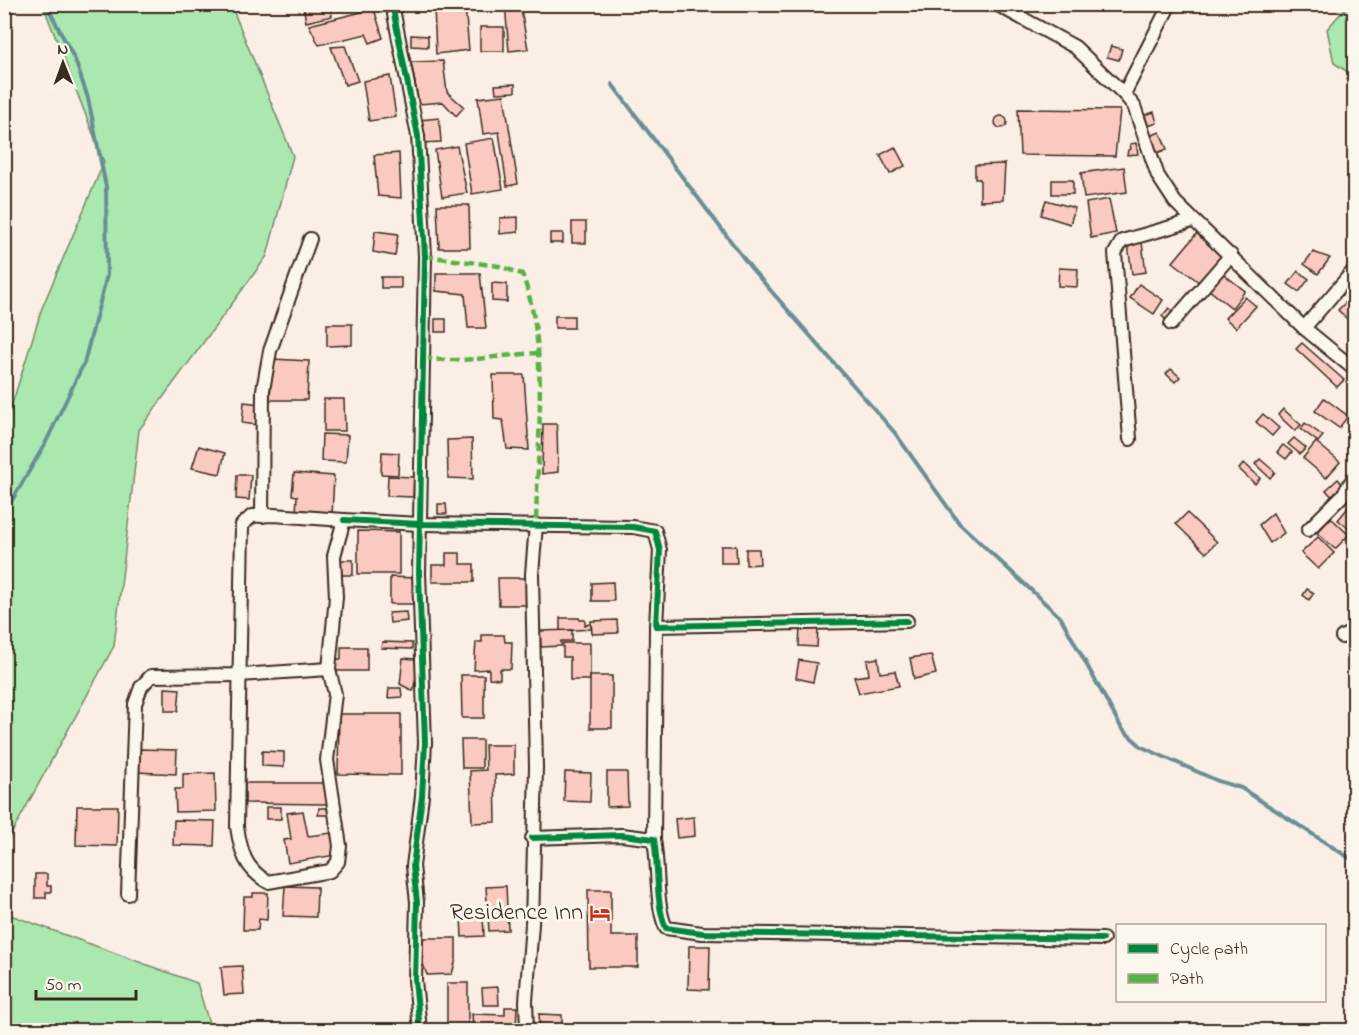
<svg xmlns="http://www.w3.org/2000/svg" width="1359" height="1035" font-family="'Indie Flower',sans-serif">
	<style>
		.green { fill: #abe8af; stroke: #738966; stroke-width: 1.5 }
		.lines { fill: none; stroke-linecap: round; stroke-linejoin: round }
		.stream { stroke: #688f95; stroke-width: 4 }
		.building { fill: #facac2; stroke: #3b2a1e; stroke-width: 1.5 }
		.minor-casing { stroke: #3b2a1e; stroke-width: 16 }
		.minor { stroke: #fbf7ec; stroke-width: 12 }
		.quiet { stroke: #57b245; stroke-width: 4.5; stroke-dasharray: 9 4.5; stroke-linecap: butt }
		.cycleway-casing { stroke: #fbf7ec; stroke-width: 10 }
		.cycleway { stroke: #00873e; stroke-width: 6 }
		.labels { text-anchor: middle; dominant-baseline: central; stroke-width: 6; stroke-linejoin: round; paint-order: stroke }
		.poi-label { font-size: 24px; fill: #3b2a1e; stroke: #fbf7ec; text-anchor: end }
	</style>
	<rect width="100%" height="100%" fill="#fbeee4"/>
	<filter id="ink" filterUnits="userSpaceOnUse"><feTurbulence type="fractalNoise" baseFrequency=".0167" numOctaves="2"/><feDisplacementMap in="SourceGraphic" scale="12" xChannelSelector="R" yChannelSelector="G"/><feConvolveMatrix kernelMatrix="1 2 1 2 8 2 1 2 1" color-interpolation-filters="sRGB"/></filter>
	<g filter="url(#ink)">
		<!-- green -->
		<g class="green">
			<polygon points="43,5 231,5 293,156 267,256 139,430 114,646 8,840 5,857 5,427 42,308 104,162"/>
			<polygon points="1348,5 1354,5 1354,76 1334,63 1327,29"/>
			<polygon points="5,913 197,983 211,1030 5,1030"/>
		</g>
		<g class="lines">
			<!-- stream -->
			<g class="stream">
				<polyline points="612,84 751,268 895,433 959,523 1061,618 1122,729 1142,747 1218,781 1241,788 1354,861"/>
				<polyline points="4,514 45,444 84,363 107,275 106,187 88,98 75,60 46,4"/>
			</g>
		</g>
		<!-- building -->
		<g class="building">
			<polygon points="303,4 330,4 332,16 306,22"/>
			<polygon points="505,4 520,4 528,49 509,51"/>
			<polygon points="465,6 469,50 436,54 434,7"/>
			<polygon points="374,9 383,38 370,43 366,34 319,45 309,25"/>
			<rect x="480" y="27" width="24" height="24"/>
			<polygon points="411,35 428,36 428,47 411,46"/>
			<polygon points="345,46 358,81 345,85 331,47"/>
			<polygon points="1111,46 1122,49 1119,60 1107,57"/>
			<polygon points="443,61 447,92 464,107 456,116 443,102 419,104 411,62"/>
			<polygon points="390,76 396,117 369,121 363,81"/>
			<polygon points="515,84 515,92 496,93 495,85"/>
			<polygon points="504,95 518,184 507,186 499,132 483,134 478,98"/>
			<polygon points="1018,109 1120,110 1115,156 1020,155"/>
			<polygon points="1154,112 1157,123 1148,126 1145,115"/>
			<circle cx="1001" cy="122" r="6"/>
			<polygon points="439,118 441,142 422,143 420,120"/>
			<polygon points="1160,132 1167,149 1157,153 1150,136"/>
			<polygon points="494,138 503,189 472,194 464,143"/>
			<polygon points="1136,143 1138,154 1127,155 1128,150 1131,149 1130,144"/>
			<polygon points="457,146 467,193 442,197 435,150"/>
			<polygon points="895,147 905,166 890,174 880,155"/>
			<polygon points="399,153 401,198 378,196 374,155"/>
			<polygon points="1005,164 1003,200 980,201 980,179 975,179 975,165"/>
			<polygon points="1124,167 1127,192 1084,198 1081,173"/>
			<rect x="1052" y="180" width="21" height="14"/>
			<polygon points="1109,199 1116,233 1091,238 1086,203"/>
			<polygon points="1046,200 1075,208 1070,224 1041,215"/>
			<polygon points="437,205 469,205 470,248 439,248"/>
			<polygon points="518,217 518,232 500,234 500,218"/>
			<rect x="572" y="222" width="14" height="21"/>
			<polygon points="375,231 398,234 395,256 373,252"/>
			<polygon points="1198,232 1224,254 1200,283 1173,262"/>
			<rect x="550" y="233" width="13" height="10"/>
			<polygon points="1142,243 1146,272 1132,274 1128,244"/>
			<polygon points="1313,252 1330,258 1318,274 1304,264"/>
			<polygon points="1059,268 1078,269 1077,287 1058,286"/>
			<polygon points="1298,271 1309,279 1299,292 1288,284"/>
			<polygon points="1221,272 1245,291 1232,308 1208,289"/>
			<polygon points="436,273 480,273 486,328 468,328 465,294 436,291"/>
			<rect x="381" y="277" width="20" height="11"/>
			<polygon points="492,283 507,284 507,302 492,301"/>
			<polygon points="1139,284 1163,300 1154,314 1130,298"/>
			<polygon points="1354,294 1354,317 1350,322 1338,310"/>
			<polygon points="1245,297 1256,306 1236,328 1225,318"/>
			<polygon points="1169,308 1174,313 1167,321 1162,316"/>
			<rect x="555" y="316" width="19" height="12"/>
			<rect x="435" y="319" width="11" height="13"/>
			<polygon points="327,324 352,324 352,345 327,346"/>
			<polygon points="1302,343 1344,380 1337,387 1296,349"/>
			<polygon points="272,359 309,361 307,400 270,400"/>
			<polygon points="1171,369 1180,377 1175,382 1166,374"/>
			<polygon points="493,375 524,375 529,450 507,449 503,420 494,419"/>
			<polygon points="1324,398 1348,416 1339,428 1315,411"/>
			<polygon points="324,399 344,399 345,431 324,431"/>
			<polygon points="244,402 260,404 257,425 242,423"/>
			<polygon points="1283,409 1301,425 1295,431 1278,415"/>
			<polygon points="1263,414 1279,428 1272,436 1256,422"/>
			<polygon points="1305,423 1323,436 1318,442 1301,429"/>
			<polygon points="543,424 557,424 558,472 542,474"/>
			<polygon points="322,434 348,435 346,462 321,461"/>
			<polygon points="1294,438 1306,448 1300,454 1288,444"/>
			<polygon points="472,439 473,479 448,478 447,440"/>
			<polygon points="1316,442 1340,462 1326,478 1303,458"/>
			<polygon points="1283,445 1292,452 1286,459 1277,452"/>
			<polygon points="199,446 225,453 220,474 192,468"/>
			<polygon points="382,452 399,453 398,475 381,474"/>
			<polygon points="1260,459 1275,472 1270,478 1255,464"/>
			<polygon points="1244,463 1260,478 1255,484 1239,469"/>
			<polygon points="294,473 334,476 332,515 296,513 297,496 292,495"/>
			<polygon points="237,475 251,475 249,500 236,499"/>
			<polygon points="388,476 414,477 413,497 387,496"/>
			<polygon points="1338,479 1345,487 1333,498 1326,490"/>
			<polygon points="438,504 446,504 447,514 438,514"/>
			<polygon points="1351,504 1354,507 1354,533 1338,520"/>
			<polygon points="1187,513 1217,542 1206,553 1176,524"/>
			<polygon points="1273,513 1284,533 1270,543 1259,525"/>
			<polygon points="1331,518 1349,535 1335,549 1317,533"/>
			<polygon points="358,531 399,532 399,574 358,574"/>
			<polygon points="1318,537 1334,553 1318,569 1301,553"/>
			<polygon points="721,546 736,546 737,563 721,563"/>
			<polygon points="746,549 759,549 760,564 746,565"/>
			<polygon points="446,553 460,553 460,564 474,564 474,582 432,582 432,565 446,565"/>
			<rect x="338" y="560" width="15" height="15"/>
			<polygon points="390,577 415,578 414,604 390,604"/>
			<polygon points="498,578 528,578 528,605 499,605"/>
			<polygon points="613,582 614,601 592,601 592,583"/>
			<polygon points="1307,589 1314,593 1309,600 1303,595"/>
			<polygon points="406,612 407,621 390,623 389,613"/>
			<polygon points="560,618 579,618 580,620 585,620 585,625 591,624 591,629 560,631"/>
			<polygon points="617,620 618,633 592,634 591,621"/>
			<polygon points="800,626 818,628 817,647 799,646"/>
			<polygon points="572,630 572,641 561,641 561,646 541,647 540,631"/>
			<polygon points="482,635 504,635 505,642 512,642 511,669 500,669 500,679 489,678 489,669 474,670 476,642 482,642"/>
			<polygon points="382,642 412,643 412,649 381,648"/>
			<polygon points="563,643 590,643 590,680 570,680 570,657 563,657"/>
			<polygon points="341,647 367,647 367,671 334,671 334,659 341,659"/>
			<polygon points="931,655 936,674 914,679 910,658"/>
			<polygon points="403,658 415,659 416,677 413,691 400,684"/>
			<polygon points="878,658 880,673 895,671 899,686 859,693 854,677 869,675 867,660"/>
			<polygon points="799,660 817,663 813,682 796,678"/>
			<polygon points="461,675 484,675 484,718 462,718"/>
			<rect x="590" y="676" width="22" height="52"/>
			<polygon points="165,688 180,689 178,711 165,711"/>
			<polygon points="389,688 401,688 402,697 388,698"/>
			<polygon points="339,714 401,714 401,775 338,774"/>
			<polygon points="461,740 482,740 482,768 462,768"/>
			<polygon points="485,745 514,745 514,774 495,775 496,822 472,823 470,771 486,770"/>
			<polygon points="138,749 177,750 176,774 137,772"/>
			<polygon points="262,751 284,752 284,767 262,766"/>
			<polygon points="565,772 591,773 590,802 564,801"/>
			<polygon points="607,772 627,772 628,806 607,807"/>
			<polygon points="215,773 216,811 176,812 175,789 183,789 183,774"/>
			<polygon points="245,783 327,783 327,804 245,803"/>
			<polygon points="77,806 118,806 117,846 76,845"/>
			<rect x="266" y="807" width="15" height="12"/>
			<polygon points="319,808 332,808 332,815 318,815"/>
			<polygon points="303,811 308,836 332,833 336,855 288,863 284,840 291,839 287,813"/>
			<polygon points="694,817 695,836 677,838 675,819"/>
			<polygon points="174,820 215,821 214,846 173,845"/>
			<polygon points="35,874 47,874 47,886 51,886 51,892 46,892 46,898 35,898"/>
			<polygon points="285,886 317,887 316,917 283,916"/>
			<polygon points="506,886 508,930 489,931 486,887"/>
			<polygon points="588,890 611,890 611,936 638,936 638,967 589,967"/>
			<polygon points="253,893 268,893 267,920 259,919 258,930 243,930 244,897 253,897"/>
			<polygon points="461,916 483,916 484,936 462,937"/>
			<polygon points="422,938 456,938 456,959 452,974 427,975 422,961"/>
			<polygon points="689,946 710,946 709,990 688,989"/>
			<polygon points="242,966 244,994 224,995 221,967"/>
			<rect x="447" y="983" width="21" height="47"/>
			<polygon points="498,987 499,1005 483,1005 482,988"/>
			<polygon points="505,1007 517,1007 516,1030 473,1029 472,1014 505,1015"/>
			<polygon points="539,1014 562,1015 562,1030 540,1030"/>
		</g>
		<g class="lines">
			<!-- minor casing -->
			<g class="minor-casing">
				<g id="minor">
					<polyline points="392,4 418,136 425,256 419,573 425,743 422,796 413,866 417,902 415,980 420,1030"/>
					<polyline points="996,4 1075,47 1124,94 1134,106 1158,176 1175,202 1304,328 1354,369"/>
					<polyline points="1124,94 1170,4"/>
					<polyline points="1171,324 1231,255"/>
					<polyline points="1304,328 1354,270"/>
					<polyline points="1130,439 1115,253 1122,241 1192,221"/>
					<path d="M273,515l71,5 -10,36 2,41 -7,72 6,25 -8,66 13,86 -2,16 -8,9 -62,11c-23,-13 -27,-30 -31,-55l5,-302 10,-9z"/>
					<polyline points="262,516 263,390 270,351 310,239"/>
					<polyline points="344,520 420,524 633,527 655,531 660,550 656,626 907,621"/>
					<polyline points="1308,530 1343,495 1354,477"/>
					<polyline points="1342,637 1354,631"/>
					<path d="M532,838l90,-3 32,4c5,29 1,64 12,89l36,5 401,6"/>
					<polyline points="654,839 656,626"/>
					<polyline points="128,894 135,704 141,687 151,676 239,675 329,669"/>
					<polyline points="527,1030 526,1001 532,924 536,767 532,574 536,525"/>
				</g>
			</g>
			<!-- minor -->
			<use href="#minor" class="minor"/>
			<!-- quiet -->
			<g class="quiet">
				<path d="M425,256l74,10 23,8c28,72 15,174 14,251"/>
				<path d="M423,358c43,6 74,-3 116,-5"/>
			</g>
			<!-- cycleway casing -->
			<g class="cycleway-casing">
				<g id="cycleway">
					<polyline points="392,4 418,136 425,256 419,573 425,743 422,796 413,866 417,902 415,980 420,1030"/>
					<polyline points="344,520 420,524 633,527 655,531 660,550 656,626 907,621"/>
					<path d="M532,838l90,-3 32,4c5,29 1,64 12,89l36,5 401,6"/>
				</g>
			</g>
			<!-- cycleway -->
			<use href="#cycleway" class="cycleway"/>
		</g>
	</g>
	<!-- icons -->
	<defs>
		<g id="hotel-bare" transform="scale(1.62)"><path d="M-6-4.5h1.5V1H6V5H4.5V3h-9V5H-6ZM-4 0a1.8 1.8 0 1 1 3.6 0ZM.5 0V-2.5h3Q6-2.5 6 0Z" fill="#c8321e" stroke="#fbf7ec" stroke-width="2.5" paint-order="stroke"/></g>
	</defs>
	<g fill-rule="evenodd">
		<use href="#hotel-bare" x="600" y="913"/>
	</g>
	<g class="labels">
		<!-- poi labels -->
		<g class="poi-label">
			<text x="583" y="913">Residence Inn</text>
		</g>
	</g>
	<!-- margin -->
	<rect width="1359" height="1035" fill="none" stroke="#fbf7ec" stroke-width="24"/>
	<rect x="12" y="12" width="1335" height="1011" fill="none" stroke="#3b2a1e" stroke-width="2" filter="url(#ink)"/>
	<!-- legend -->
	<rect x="1116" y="924" width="210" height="78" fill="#fbf7ec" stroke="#aea59a" stroke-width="1.5"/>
	<rect x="1128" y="944" width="30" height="9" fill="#00873e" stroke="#aea59a" stroke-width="1.5"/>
	<text x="1170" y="954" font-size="18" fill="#3b2a1e">Cycle path</text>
	<rect x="1128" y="974" width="30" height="9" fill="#57b245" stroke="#aea59a" stroke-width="1.5"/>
	<text x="1170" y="984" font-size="18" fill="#3b2a1e">Path</text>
	<!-- north arrow -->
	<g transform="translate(63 63) rotate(359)" stroke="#fbf7ec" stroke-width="4.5" paint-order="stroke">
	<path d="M0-4.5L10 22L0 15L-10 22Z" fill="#3b2a1e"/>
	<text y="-9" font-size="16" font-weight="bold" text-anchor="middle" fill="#3b2a1e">N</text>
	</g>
	<!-- scale -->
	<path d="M36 990v9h100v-9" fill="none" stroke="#3b2a1e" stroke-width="3"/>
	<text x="45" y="990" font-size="18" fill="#3b2a1e" stroke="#fbf7ec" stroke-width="4.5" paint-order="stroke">50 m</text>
</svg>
